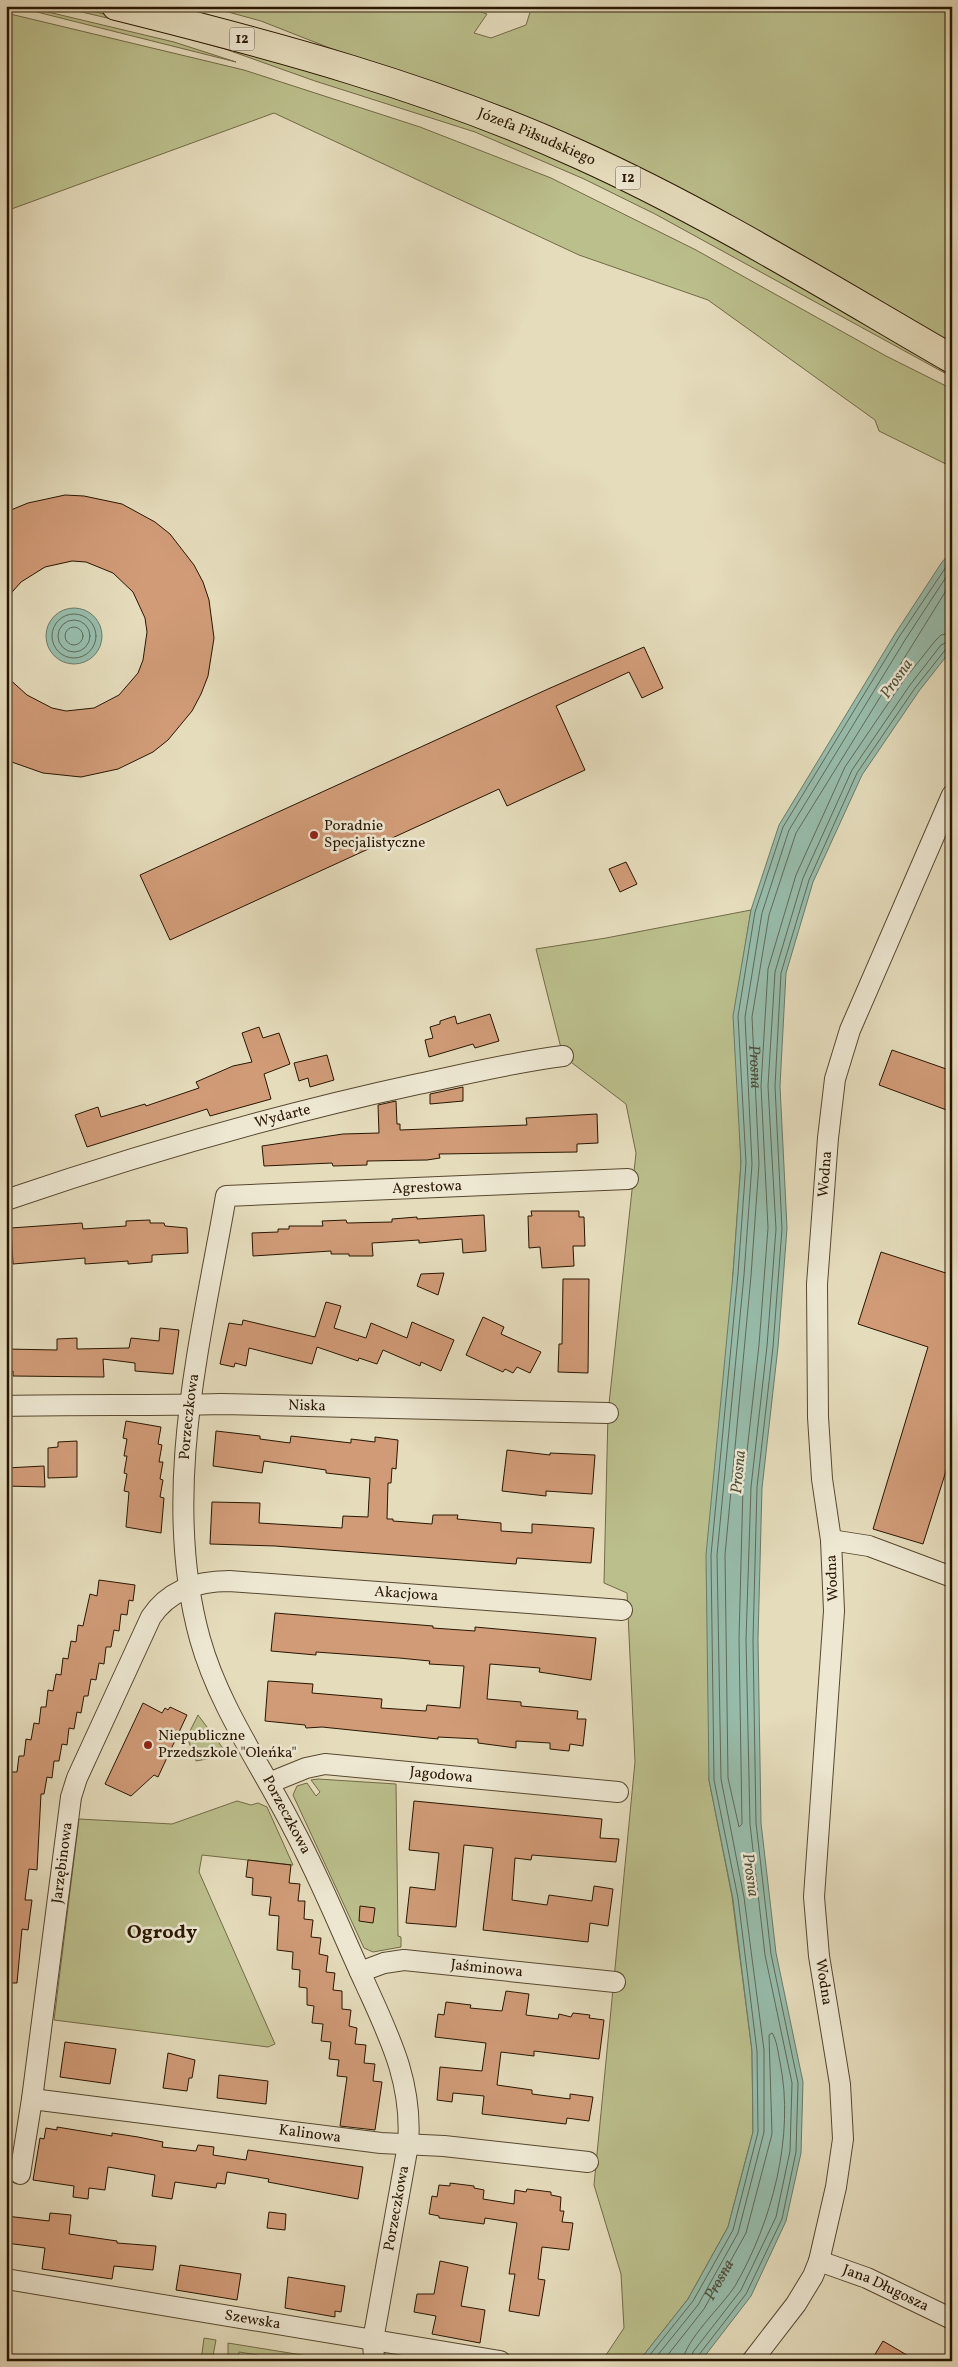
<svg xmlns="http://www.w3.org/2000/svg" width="958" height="2367" font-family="Vollkorn,serif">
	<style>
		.green { fill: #bbbf8c; stroke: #726a46 }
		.water { fill: #97bcab; stroke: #6b7a67 }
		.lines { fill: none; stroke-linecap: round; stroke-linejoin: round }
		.shore { stroke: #606956; stroke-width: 1 }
		.building { fill: #d19b78; stroke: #281600 }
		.street-casing { stroke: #57482f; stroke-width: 22 }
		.primary-casing { stroke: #281600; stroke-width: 30 }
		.street { stroke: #eee8d3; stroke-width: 20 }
		.primary { stroke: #e5dcbc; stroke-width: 28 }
		.poi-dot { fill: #8f2418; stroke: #eee8d3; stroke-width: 2 }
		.labels { text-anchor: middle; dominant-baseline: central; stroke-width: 5; stroke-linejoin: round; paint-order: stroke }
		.shield { fill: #eee8d3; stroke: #63553f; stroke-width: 1 }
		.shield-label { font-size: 14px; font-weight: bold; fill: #281600 }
		.street-label { font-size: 15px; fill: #281600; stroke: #eee8d3 }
		.poi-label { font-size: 15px; fill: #281600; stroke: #eee8d3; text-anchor: start }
		.water-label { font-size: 16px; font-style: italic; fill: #4f503c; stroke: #eee8d3 }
		.district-label { font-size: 20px; font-weight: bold; fill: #281600; stroke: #eee8d3 }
	</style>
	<rect width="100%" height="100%" fill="#e5dcbc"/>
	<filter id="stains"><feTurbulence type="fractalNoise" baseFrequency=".004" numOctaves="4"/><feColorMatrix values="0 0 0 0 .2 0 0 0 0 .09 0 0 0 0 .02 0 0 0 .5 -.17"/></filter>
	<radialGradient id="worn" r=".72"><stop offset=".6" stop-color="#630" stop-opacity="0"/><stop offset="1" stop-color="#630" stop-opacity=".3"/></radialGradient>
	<!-- green -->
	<g class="green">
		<polygon points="13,6 23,6 174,42 236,62"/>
		<polygon points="56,6 70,6 134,21 376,90 510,137 670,211 952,370 952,377 655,214 584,179 475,132 315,81 225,49 146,27"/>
		<polygon points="206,6 463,6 487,14 474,33 491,38 526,25 532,6 952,6 952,343 888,307 350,56 261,21"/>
		<polygon points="6,13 244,70 420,127 551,178 696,250 886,356 952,389 952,467 879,431 875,420 708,300 579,255 274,113 6,211"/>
		<polygon points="751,910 735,1010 741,1163 733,1274 709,1780 732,1896 752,2051 753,2132 728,2227 688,2299 639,2361 602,2361 624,2328 621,2274 594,2185 635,1762 627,1593 604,1583 608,1413 636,1153 626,1104 563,1056 536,949 606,938"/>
		<polygon points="198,1715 228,1755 196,1761 187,1737"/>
		<polygon points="318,1779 396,1784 398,1936 401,1937 401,1947 373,1952 364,1948 293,1795 297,1786 307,1783 316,1796 320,1792 311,1780"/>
		<polygon points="237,1801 251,1805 258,1803 267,1807 293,1865 202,1855 199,1872 275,2044 268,2047 54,2020 79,1819 172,1824"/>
		<polygon points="204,2338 216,2340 212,2361 201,2361"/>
		<polygon points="228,2343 339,2361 294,2361 239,2352 238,2361 234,2361 228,2355"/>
	</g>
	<!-- water -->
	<g class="water">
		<polygon points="952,551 952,649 919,691 862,775 813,882 786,973 780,1086 787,1228 778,1347 762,1488 758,1639 761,1823 776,1953 803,2082 801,2153 786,2221 751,2296 701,2361 639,2361 688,2299 728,2227 753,2132 752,2051 733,1899 709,1780 706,1555 733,1274 741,1163 733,1016 751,910 779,825 895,634 942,562"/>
		<circle cx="74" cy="636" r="28"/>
	</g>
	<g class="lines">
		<!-- shore -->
		<g class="shore">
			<path id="s1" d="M952,581l-156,252 -27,82 -17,102 7,147 -8,112 -26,279 3,223 11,49 3,-3 -3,-185 4,-152 16,-142 9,-117 -7,-142 7,-117 28,-94 49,-108 59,-87 31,-39 6,-6 11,-2"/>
			<circle cx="74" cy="636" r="22"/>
			<circle cx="74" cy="636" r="16"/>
			<circle cx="74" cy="636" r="9"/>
			<polyline points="645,2361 693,2301 733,2230 758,2132 757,2051 738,1898 714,1780 711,1555 738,1274 746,1163 738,1016 755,912 783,827 899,637 952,558"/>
			<polyline points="653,2361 698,2305 738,2233 764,2132 764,2050 744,1897 721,1779 717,1555 744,1275 752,1164 745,1017 762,913 789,830 905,640 952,568"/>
			<path id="s2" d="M663,2361l41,-52 42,-76 26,-99 -3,-99 3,-2c5,7 6,20 8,29 15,74 -8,160 -45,224 -12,19 -51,55 -52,75"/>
			<polyline points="691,2361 693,2352 741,2290 776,2217 790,2151 792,2083 765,1955 750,1824 746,1640 751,1487 767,1346 776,1229 768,1086 775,972 803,878 852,770 910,685 941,645 952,640"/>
			<polyline points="697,2361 698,2356 746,2294 782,2219 796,2152 798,2083 771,1954 756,1823 753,1640 757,1487 773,1347 782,1229 775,1086 781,973 809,880 857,773 915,688 946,649 952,647"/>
		</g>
	</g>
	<!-- building -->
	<g class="building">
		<polygon points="65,495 84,496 122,504 155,522 170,534 194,565 203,582 209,600 214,638 208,676 201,694 192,711 168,740 153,752 118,769 81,777 43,773 6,760 6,676 27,695 52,708 66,711 94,708 119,695 138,673 143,660 147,632 145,618 133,592 113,573 86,562 72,561 45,567 21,582 6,599 6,512 28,503"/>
		<polygon points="644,647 663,688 642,698 629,672 556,706 585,770 507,806 499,789 170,940 140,875 548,689"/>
		<polygon points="626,862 637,884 620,892 609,869"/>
		<polygon points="490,1014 499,1041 475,1048 473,1044 429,1057 425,1040 433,1038 430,1027 440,1024 440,1021 455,1016 457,1024"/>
		<polygon points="259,1027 263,1038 279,1033 290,1064 264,1074 271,1099 210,1116 207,1109 87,1147 75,1115 98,1107 101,1117 145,1104 146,1106 199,1088 196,1082 233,1066 252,1062 242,1033"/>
		<polygon points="892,1050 952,1071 952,1112 879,1085"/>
		<polygon points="327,1055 334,1080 310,1087 308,1078 299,1081 294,1063"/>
		<polygon points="463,1087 463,1101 430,1104 430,1094"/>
		<polygon points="396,1101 397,1124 400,1124 400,1130 527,1125 526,1118 597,1114 598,1143 577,1144 577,1152 439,1154 440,1158 427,1160 367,1161 367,1165 333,1166 332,1163 264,1166 262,1146 343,1134 379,1133 378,1105"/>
		<polygon points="531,1211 579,1211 579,1217 584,1217 585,1246 573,1246 574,1266 542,1268 540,1247 529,1248 528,1216 532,1216"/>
		<polygon points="484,1215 486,1251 463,1253 462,1239 419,1243 419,1240 372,1243 373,1256 349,1256 349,1254 331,1254 331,1251 253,1256 252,1233 278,1232 278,1229 289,1229 289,1226 323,1226 322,1221 346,1220 347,1223 392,1222 392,1219 417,1217 417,1219"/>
		<polygon points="150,1220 150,1223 164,1223 165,1226 187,1228 188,1253 152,1255 152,1262 128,1264 128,1261 85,1264 85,1258 13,1264 11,1228 82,1223 83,1229 126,1226 126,1221"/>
		<polygon points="881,1252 952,1275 952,1452 923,1544 873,1529 928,1347 858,1324"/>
		<polygon points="444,1273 438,1295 417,1286 421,1274"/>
		<polygon points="563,1279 589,1279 588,1373 558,1372 559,1344 562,1344"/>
		<polygon points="326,1302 341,1306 334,1328 366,1338 371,1323 407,1338 412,1322 454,1340 441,1371 421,1362 420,1366 383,1350 377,1364 359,1358 358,1361 317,1347 312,1364 249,1348 246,1366 235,1363 234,1367 220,1364 229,1323 242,1325 243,1320 315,1337"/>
		<polygon points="483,1317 504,1327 501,1334 541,1352 530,1373 517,1367 513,1373 505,1369 503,1372 466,1355"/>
		<polygon points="160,1328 179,1330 173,1374 135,1371 135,1363 103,1359 104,1377 13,1376 13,1371 6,1372 6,1349 57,1350 57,1339 77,1338 77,1349 129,1348 131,1338 159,1341"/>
		<polygon points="126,1421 161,1427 158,1444 162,1445 159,1462 163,1462 160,1479 163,1480 160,1497 164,1498 161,1533 126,1527 129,1492 124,1491 127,1474 124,1473 127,1456 124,1456 127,1439 123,1438"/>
		<polygon points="216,1431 260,1436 260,1439 290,1443 291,1436 351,1443 351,1439 375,1442 375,1437 398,1440 396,1469 392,1468 391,1483 388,1483 387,1519 393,1519 393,1521 432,1524 433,1515 458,1515 457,1519 501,1523 501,1531 532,1533 532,1524 594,1528 591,1563 517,1558 516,1564 275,1546 210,1544 212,1502 260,1503 259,1523 342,1528 343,1516 368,1517 370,1478 326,1473 326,1470 264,1461 262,1473 213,1466"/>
		<polygon points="77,1441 77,1477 48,1478 48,1448 58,1447 58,1442"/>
		<polygon points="507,1450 550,1455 550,1453 595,1455 592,1494 546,1491 546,1496 502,1491"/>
		<polygon points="44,1466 45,1487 6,1486 6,1468"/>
		<polygon points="99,1580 135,1585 133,1601 129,1600 127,1615 121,1614 119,1631 114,1630 111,1647 106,1647 104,1664 99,1663 96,1680 91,1679 88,1696 84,1696 81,1713 77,1712 74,1729 69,1728 67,1745 62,1744 59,1761 54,1761 52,1778 47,1777 44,1794 41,1794 37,1870 29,1869 25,1900 32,1900 28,1930 22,1929 17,1983 6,1983 6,1876 11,1772 17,1772 19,1756 24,1756 26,1739 31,1740 34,1723 39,1724 41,1707 46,1707 48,1690 53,1691 56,1674 61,1675 63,1658 68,1659 71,1641 76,1642 78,1625 83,1626 90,1594 97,1596"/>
		<polygon points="275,1613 433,1626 433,1628 475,1631 475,1627 596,1638 591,1680 539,1672 540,1668 490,1664 487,1699 521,1702 521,1706 578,1711 577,1719 586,1719 583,1746 570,1744 569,1751 559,1750 550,1749 550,1743 516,1741 516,1748 478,1743 478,1739 438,1737 438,1739 322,1727 306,1728 305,1725 265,1721 268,1681 313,1684 312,1693 382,1699 381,1708 426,1711 427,1705 460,1708 464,1666 429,1664 430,1661 399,1658 316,1652 316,1655 271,1651"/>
		<polygon points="143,1703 162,1713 165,1708 168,1710 170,1707 187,1715 158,1777 154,1775 131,1796 105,1784"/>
		<polygon points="414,1801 602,1819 600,1838 619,1839 616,1862 532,1855 531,1860 515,1858 512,1900 547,1905 549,1895 592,1901 594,1886 613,1889 608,1926 590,1923 588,1942 483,1930 493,1848 464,1845 456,1927 406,1923 410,1887 435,1890 439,1853 409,1850"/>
		<polygon points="248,1860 291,1865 289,1883 300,1884 298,1901 305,1901 304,1919 313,1920 311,1937 321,1938 319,1954 328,1956 326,1972 335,1973 333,1990 342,1991 342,2009 351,2010 349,2026 357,2028 355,2044 366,2045 364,2063 375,2064 373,2081 382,2082 375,2130 340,2126 347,2077 337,2076 339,2060 329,2059 331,2042 321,2041 323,2024 312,2023 314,2006 307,2005 307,1988 299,1987 300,1970 292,1969 293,1952 277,1950 279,1916 269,1915 271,1897 252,1895 253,1878 246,1877"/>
		<polygon points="360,1906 375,1908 373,1923 359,1921"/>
		<polygon points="506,1991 529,1994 526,2015 558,2019 559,2014 571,2017 573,2013 590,2015 589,2018 604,2020 599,2059 534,2051 534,2056 501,2052 497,2085 532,2090 532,2094 570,2099 570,2094 593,2097 589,2121 567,2118 566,2124 482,2114 484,2096 453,2093 452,2102 437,2100 440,2067 482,2071 486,2043 435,2037 438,2014 444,2015 446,2002 471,2005 470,2008 502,2011"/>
		<polygon points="65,2042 116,2049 110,2084 60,2077"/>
		<polygon points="168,2053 195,2060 192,2078 189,2078 187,2091 163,2088"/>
		<polygon points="219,2075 268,2081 266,2104 217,2098"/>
		<polygon points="57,2127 112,2136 112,2133 138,2137 163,2142 162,2147 196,2151 198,2145 214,2147 213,2155 246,2160 248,2150 363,2167 358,2199 268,2182 269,2179 227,2172 225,2184 217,2183 216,2188 175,2182 172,2199 152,2196 155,2175 108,2167 105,2190 89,2188 88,2199 73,2197 74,2186 33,2180 40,2138 44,2139 46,2128 57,2130"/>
		<polygon points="450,2183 474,2186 474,2188 484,2190 483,2199 514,2204 515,2190 526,2192 527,2189 551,2192 551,2195 561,2197 560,2211 564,2211 562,2222 573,2223 569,2250 542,2247 538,2279 545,2280 539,2316 509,2311 515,2274 509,2274 517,2223 485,2218 484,2224 439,2218 439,2216 429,2214 432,2196 437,2197 439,2185 450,2186"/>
		<polygon points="269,2212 286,2214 285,2230 267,2228"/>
		<polygon points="50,2213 71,2215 69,2234 117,2241 117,2243 156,2246 153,2270 114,2266 112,2279 42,2269 45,2248 6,2243 6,2216 49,2221"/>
		<polygon points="440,2261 468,2267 461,2306 485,2310 480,2343 432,2334 436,2316 414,2312 417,2294 434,2294"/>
		<polygon points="180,2265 241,2274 237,2300 176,2290"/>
		<polygon points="288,2277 345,2286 341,2312 335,2311 335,2317 285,2308"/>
		<polygon points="883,2341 917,2361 871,2361"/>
	</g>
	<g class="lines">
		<!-- street casing -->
		<g class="street-casing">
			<g id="street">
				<path id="s3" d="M6,1200c135,-46 273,-86 412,-116 48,-10 96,-22 145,-28"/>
				<path id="s4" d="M6,1406c72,-2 144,0 215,-2l387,9"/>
				<polyline points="831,1540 869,1546 952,1577"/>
				<path id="s5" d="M269,1783l37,-15 19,-4 293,28"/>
				<path id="s6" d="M360,1972l24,-9 20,-3 211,22"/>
				<path id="s7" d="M32,2099l349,44 63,3 144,16"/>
				<path id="s8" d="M20,2174l12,-75 39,-302 6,-19 74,-161c18,-27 46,-36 78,-36l393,29"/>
				<path id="s9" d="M819,2261l48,17 85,41"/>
				<path id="s10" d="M6,2279l494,82"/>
				<path id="s11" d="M374,2361l-1,-21 35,-195c5,-62 -18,-107 -43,-162 -24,-52 -45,-105 -72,-155 -32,-63 -74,-121 -93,-189 -40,-145 1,-299 26,-443l402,-17"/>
				<path id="s12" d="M752,2361l44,-57 17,-28 6,-15 17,-74 7,-48 -3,-55 -21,-128 -5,-59 20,-286 -3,-71 -9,-61 -4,-62 -1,-133 11,-146 7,-59 15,-49 102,-235"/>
			</g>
		</g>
		<!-- primary casing -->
		<g class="primary-casing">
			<g id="primary">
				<path id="s13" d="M116,6c157,39 314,81 462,148 129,58 251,134 374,205"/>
			</g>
		</g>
		<!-- street -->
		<use href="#street" class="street"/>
		<!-- primary -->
		<use href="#primary" class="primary"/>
	</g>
	<!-- markers -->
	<g class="poi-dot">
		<circle cx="314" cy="835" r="5"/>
		<circle cx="148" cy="1745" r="5"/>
	</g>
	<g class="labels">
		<!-- shield labels -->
		<g class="shield">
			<rect x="229.5" y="27.5" width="25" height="23" rx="4"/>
			<rect x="615.5" y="166.5" width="25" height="23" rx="4"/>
		</g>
		<g class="shield-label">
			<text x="242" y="39">12</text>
			<text x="628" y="178">12</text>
		</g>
		<!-- street labels -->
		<g class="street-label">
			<text stroke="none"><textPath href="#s13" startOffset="441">Józefa Piłsudskiego</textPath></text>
			<text stroke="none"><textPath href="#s3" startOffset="289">Wydarte</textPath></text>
			<text stroke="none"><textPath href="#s12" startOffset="1214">Wodna</textPath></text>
			<text stroke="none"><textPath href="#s11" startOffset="1420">Agrestowa</textPath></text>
			<text stroke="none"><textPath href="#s4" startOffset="301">Niska</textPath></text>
			<text stroke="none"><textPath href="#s11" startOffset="995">Porzeczkowa</textPath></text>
			<text transform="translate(833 1578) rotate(-93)">Wodna</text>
			<text stroke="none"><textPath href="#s8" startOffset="845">Akacjowa</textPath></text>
			<text stroke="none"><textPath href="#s5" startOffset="176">Jagodowa</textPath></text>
			<text transform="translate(286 1815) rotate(62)">Porzeczkowa</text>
			<text stroke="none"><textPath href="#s8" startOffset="314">Jarzębinowa</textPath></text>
			<text stroke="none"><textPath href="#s6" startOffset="129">Jaśminowa</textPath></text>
			<text transform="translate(823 1982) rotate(81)">Wodna</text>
			<text stroke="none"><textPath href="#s7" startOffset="280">Kalinowa</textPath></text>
			<text stroke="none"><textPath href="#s11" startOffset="155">Porzeczkowa</textPath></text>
			<text stroke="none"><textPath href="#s9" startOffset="72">Jana Długosza</textPath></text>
			<text stroke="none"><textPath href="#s10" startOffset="250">Szewska</textPath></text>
		</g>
		<!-- poi labels -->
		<g class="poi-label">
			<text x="324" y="826">Poradnie<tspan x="324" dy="17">Specjalistyczne</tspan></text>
			<text x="158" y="1736">Niepubliczne<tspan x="158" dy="17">Przedszkole "Oleńka"</tspan></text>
		</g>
		<!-- water labels -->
		<g class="water-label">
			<text transform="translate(897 679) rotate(-55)">Prosna</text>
			<text stroke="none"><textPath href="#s1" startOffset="536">Prosna</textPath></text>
			<text transform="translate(739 1472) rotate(-85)">Prosna</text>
			<text transform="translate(750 1875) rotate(82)">Prosna</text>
			<text stroke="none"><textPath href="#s2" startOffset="99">Prosna</textPath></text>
		</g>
		<!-- district labels -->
		<g class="district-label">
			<text x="162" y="1933">Ogrody</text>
		</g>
	</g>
	<!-- margin -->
	<rect width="958" height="2367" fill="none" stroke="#e5dcbc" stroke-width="25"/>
	<rect x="8" y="8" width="943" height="2352" fill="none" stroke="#281600" stroke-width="2.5"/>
	<rect x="12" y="12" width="933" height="2342" fill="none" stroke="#281600"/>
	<rect width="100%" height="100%" filter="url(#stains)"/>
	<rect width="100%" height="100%" fill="url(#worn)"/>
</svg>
